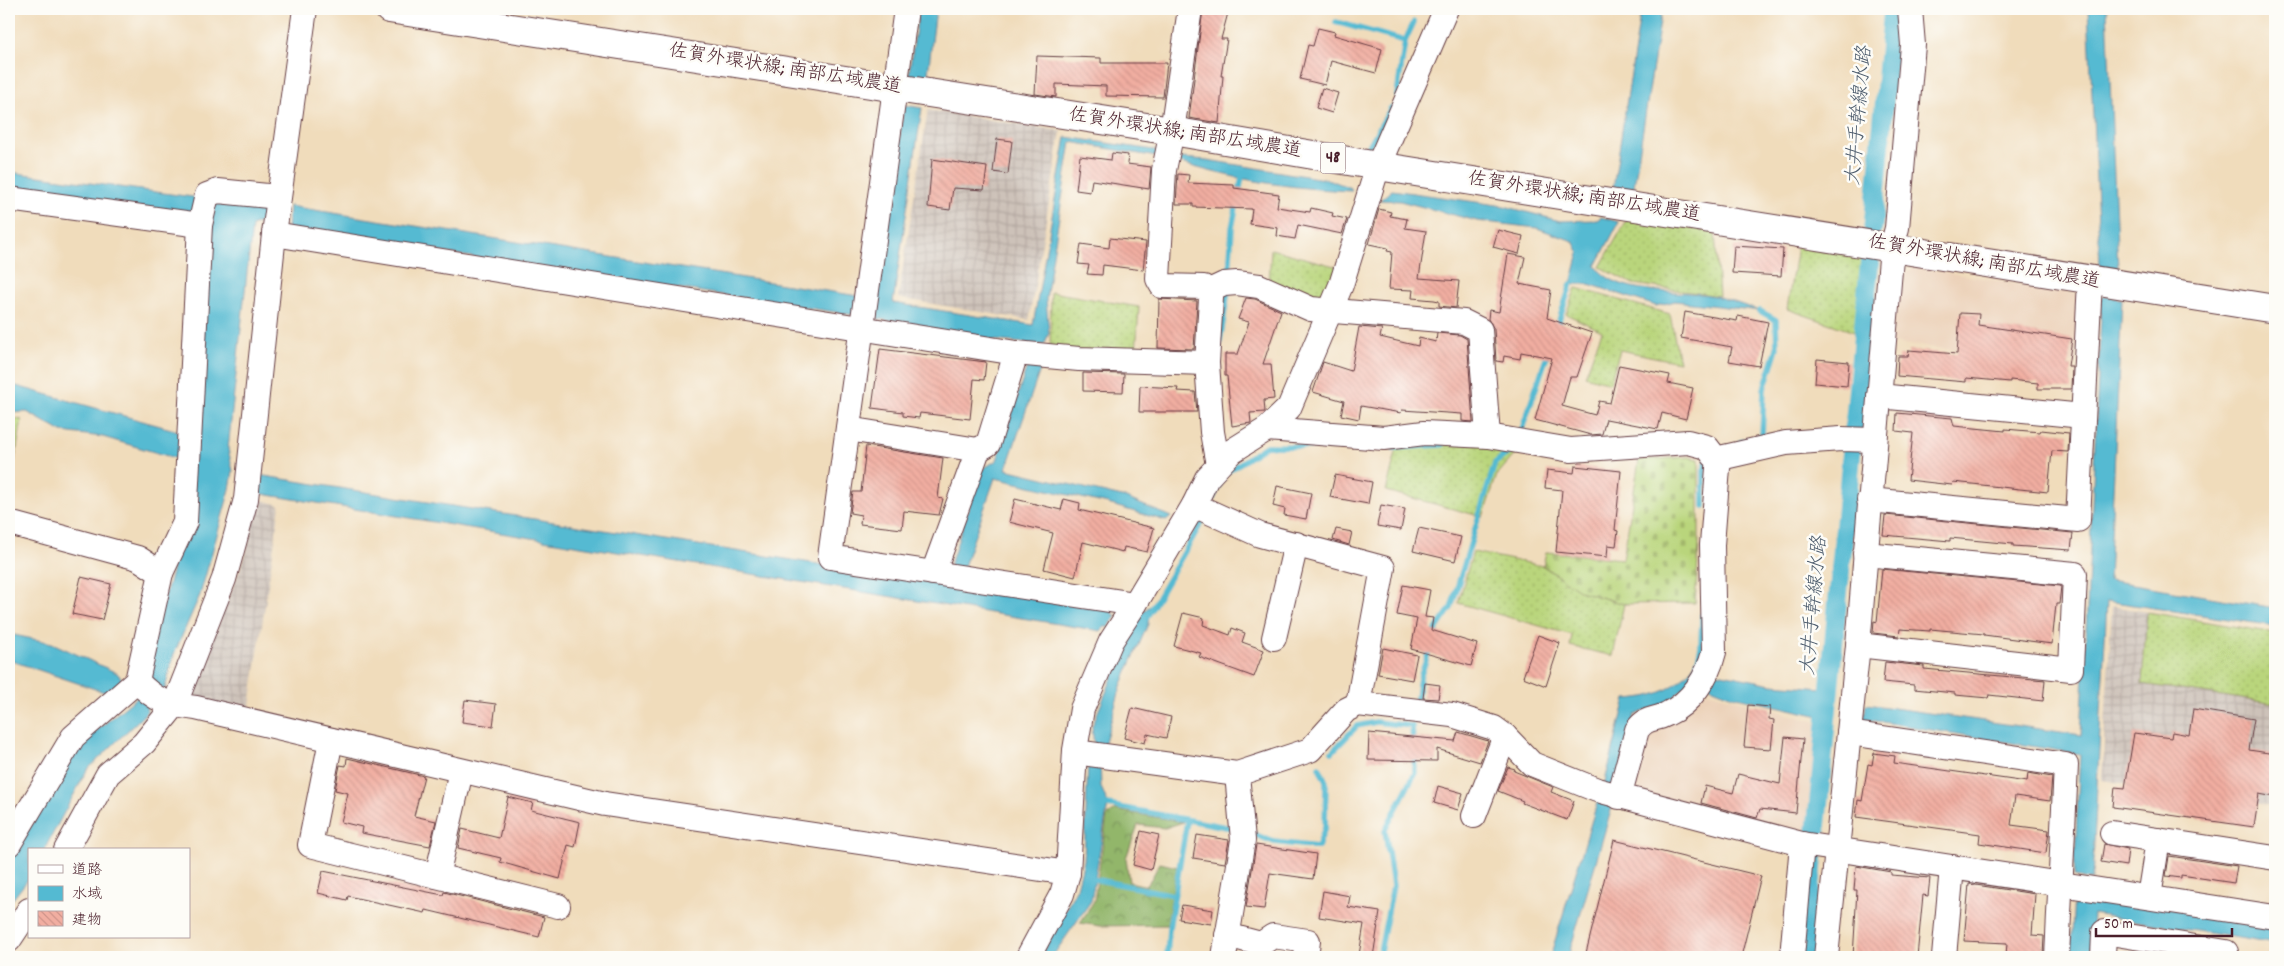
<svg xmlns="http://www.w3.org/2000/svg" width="2284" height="966" font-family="Dekko,'Klee One',sans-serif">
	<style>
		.built { fill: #ecd2b9 }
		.industrial { fill: url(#industrial-grid) }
		.grass { fill: url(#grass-dots); stroke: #827a53 }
		.forest { fill: url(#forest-crowns); stroke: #6e6a4b }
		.cemetery { fill: url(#cemetery-stones); stroke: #827a53 }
		.water { fill: #54bad2; stroke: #4f6c7e }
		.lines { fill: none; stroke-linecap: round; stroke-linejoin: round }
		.stream { stroke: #54bad2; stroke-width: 5.5 }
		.canal { stroke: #54bad2; stroke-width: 19 }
		.building { fill: url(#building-back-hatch) }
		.minor-casing { stroke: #633b41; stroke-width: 26 }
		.major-casing { stroke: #633b41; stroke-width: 30 }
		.minor { stroke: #fff; stroke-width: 24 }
		.major { stroke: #fff; stroke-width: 28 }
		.labels { text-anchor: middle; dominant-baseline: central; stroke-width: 5; stroke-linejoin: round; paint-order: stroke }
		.shield { fill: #fdfcf7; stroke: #806168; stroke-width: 1 }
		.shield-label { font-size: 18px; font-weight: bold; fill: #4a1f2b }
		.street-label { font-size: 19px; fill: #4a1f2b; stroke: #fdfcf7 }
		.water-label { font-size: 20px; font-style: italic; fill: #4e5d6e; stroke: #fdfcf7 }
	</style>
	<defs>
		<pattern id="industrial-grid" width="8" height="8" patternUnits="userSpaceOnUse" patternTransform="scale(1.25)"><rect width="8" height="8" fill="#cdc2b9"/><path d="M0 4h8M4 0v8" fill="none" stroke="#b2a69f"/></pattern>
		<pattern id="grass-dots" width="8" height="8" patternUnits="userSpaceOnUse" patternTransform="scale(1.25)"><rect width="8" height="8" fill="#b9d57b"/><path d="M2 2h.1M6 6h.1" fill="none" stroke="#a1b66a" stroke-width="1.8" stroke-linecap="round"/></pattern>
		<pattern id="forest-crowns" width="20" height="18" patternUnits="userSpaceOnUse" patternTransform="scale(1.25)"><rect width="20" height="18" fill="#92b66b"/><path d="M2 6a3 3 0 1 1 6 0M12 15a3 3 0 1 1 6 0" fill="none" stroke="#799358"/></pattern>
		<pattern id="cemetery-stones" width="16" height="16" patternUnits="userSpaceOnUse" patternTransform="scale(1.25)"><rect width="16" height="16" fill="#b9d57b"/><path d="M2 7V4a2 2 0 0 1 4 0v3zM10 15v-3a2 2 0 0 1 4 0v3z" fill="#a1b66a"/></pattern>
		<pattern id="building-back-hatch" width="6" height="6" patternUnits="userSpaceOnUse" patternTransform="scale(1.25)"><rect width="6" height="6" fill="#f1aea1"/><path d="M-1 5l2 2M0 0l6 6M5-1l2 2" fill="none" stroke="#d0958b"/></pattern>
	</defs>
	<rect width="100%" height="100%" fill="#fdfcf7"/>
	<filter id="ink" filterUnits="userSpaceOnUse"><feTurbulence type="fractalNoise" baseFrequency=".02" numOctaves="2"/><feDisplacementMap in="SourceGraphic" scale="10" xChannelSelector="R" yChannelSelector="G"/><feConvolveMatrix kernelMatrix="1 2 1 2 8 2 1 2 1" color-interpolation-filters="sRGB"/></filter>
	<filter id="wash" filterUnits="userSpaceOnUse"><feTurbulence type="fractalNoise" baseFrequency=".0096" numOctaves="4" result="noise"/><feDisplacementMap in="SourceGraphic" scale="20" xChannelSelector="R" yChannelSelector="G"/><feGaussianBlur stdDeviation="1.12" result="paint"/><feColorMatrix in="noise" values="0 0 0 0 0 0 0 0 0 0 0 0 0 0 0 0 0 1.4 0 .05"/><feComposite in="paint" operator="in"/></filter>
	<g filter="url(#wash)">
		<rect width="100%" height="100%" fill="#f0dcbb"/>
		<!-- built -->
		<g class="built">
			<polygon points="1915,267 2079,294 2077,363 1891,343 1898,277"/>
			<polygon points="1700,690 1820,723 1808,835 1627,791 1643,728"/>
		</g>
		<!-- industrial -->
		<g class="industrial">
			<polygon points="928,110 1061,131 1029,320 898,298"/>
			<polygon points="255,498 280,505 249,712 189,698 246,554"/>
			<polygon points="2112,606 2147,612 2142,684 2275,704 2275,806 2102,780"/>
		</g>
		<!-- grass -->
		<g class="grass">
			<polygon points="1628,218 1715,231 1719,296 1633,284 1600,267"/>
			<polygon points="1797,246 1864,258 1857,333 1787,309"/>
			<polygon points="1271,249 1338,267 1321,305 1269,284"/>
			<polygon points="1576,288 1670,314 1679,362 1620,350 1610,383 1585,376 1602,331 1566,314"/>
			<polygon points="1051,292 1139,307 1136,353 1050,349"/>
			<polygon points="9,417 22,420 14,464 9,463"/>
			<polygon points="1500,443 1517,452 1497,475 1483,517 1386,491 1398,445"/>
			<polygon points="1473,552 1543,566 1581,591 1624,604 1613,656 1570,646 1572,635 1458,603"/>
			<polygon points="2147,612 2275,633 2275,704 2142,684"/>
		</g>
		<!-- forest -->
		<polygon class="forest" points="1115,810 1183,822 1165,828 1138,825 1126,858 1129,882 1147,886 1160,863 1177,867 1167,925 1100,926 1080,923 1094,901 1107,816"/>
		<!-- cemetery -->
		<polygon class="cemetery" points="1688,457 1699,459 1699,546 1695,603 1624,604 1580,591 1543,566 1546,552 1623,559 1639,460"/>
		<!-- water -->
		<g class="water">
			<polygon points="919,9 936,9 927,81 908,79"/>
			<polygon points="1641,9 1662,9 1633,192 1613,189"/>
			<polygon points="2088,9 2107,9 2118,270 2100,267"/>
			<polygon points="904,105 922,108 893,303 1033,325 1066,137 1160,151 1157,157 1071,142 1046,299 1049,333 1044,345 981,339 875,318"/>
			<path d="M1180,158l27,2 123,20 21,8 1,3c-58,-2 -118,-11 -174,-29z"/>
			<polygon points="9,172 200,198 194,216 9,187"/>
			<path d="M1392,190l112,16 56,15 37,-1 4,-3 18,5 -23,44c19,30 81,24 113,29 17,3 35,11 51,16l-85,-10 -19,5 -67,-22h-18l8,-31 -6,-12 -36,-13 -60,-7 -77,-20 -20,-1z"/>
			<polygon points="215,199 266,205 264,220 252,226 228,449 233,471 230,489 200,595 174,654 164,692 146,704 147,712 87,770 44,850 29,850 29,878 9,904 9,861 80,744 153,684 148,654 172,572 209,216"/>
			<polygon points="289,206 858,296 855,315 287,229"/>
			<polygon points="2102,296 2122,299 2109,580 2275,608 2275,626 2107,601 2092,880 2074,876 2080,754 1864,719 1866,704 2081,735"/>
			<polygon points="1029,360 1043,361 1006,469 1126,498 1171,517 1166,521 1108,504 995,478 962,572 949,568 981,470 997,460"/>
			<polygon points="9,384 182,432 178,459 103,437 62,432 27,412 9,413"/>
			<polygon points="258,475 1113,611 1112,614 1116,615 1109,627 1104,627 1101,631 256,493"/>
			<polygon points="1149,606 1148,624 1121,686 1100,759 1101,787 1108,804 1091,901 1052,957 1043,957 1044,949 1077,888 1084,860 1088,763 1094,746 1092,726 1137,618"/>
			<polygon points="9,634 52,643 117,673 122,679 107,693 9,660"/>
			<path d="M1706,646l-13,33 -23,22 -35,14 -20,73 -11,-3 22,-86c41,-2 61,-18 80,-53z"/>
			<polygon points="1717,673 1772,684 1823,688 1820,716 1733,696 1706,685"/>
			<polygon points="1598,800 1612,807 1568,957 1550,957"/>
			<polygon points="2074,893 2275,925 2275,944 2093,914 2090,957 2071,957"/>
		</g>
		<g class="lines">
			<!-- stream -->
			<g class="stream">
				<polyline points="1336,22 1405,41"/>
				<polyline points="1397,95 1405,41 1414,22"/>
				<polyline points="1369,146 1391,108"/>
				<polyline points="1229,274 1232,228 1243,172"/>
				<polyline points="1556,329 1571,284"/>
				<polyline points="1219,347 1228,290"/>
				<polyline points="1522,429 1549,350"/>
				<polyline points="1741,442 1762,436 1764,389 1777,348 1776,320 1760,311"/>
				<polyline points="1394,448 1442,445"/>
				<polyline points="1211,502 1224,474 1266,446 1347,447"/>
				<polyline points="1704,506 1704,470 1708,458"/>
				<polyline points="1145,620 1203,520"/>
				<polyline points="1434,637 1437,628 1451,608 1495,463 1513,449"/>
				<polyline points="1696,668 1701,647 1702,615"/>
				<polyline points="1416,704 1420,678 1430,648"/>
				<polyline points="1332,752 1357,726 1376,722 1412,726 1413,744"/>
				<polyline points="1102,804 1232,828"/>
				<polyline points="1251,833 1274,842 1318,847 1325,827 1326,782 1319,767"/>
				<polyline points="1088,878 1174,895"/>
				<polyline points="1167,957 1169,928 1187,821"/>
				<polyline points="1381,957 1380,952 1393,886 1385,830 1415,773 1414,754"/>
			</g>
			<!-- canal -->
			<g class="canal">
				<polyline points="1873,227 1893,9"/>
				<polyline points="1804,957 1870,258"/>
			</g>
		</g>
		<g id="blocks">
			<!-- building -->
			<g class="building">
				<polygon points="1203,9 1229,9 1221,39 1227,39 1221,76 1223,76 1219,123 1189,118"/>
				<polygon points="1318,28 1335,32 1334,35 1382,49 1376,73 1331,61 1325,85 1300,79 1308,45 1313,46"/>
				<polygon points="1037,56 1101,58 1101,63 1167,63 1163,97 1106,96 1106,86 1056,84 1056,97 1035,94"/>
				<polygon points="1322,88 1338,93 1332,113 1316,108"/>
				<polygon points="997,139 1012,141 1008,174 993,172"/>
				<polygon points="1112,153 1128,155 1127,164 1151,167 1149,189 1092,180 1090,192 1076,190 1080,156 1111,160"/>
				<polygon points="932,159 987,167 984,190 953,188 950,210 928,207"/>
				<polygon points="1178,174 1189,175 1188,183 1234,185 1234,188 1279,194 1277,207 1310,212 1311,208 1333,213 1332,216 1347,219 1342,234 1298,225 1295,239 1277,236 1278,228 1250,224 1252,209 1193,207 1193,204 1176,204"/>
				<polygon points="1379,209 1391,212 1390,216 1407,219 1405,228 1426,231 1419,278 1459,281 1456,308 1439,306 1439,301 1434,300 1412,298 1413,290 1389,289 1392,252 1387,251 1388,248 1369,244"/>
				<polygon points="1498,230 1523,236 1519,254 1493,247"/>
				<polygon points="1110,238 1146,242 1143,270 1103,265 1102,275 1087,274 1089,265 1078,264 1081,244 1109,248"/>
				<polygon points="1734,246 1783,249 1781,276 1732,273"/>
				<polygon points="1508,254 1525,257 1519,284 1551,290 1547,318 1592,333 1577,377 1570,377 1562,406 1595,415 1599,401 1610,403 1619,365 1670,375 1668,383 1693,388 1686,419 1662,413 1658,429 1606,419 1602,434 1591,435 1535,420 1552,358 1521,352 1520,359 1504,356 1503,362 1496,361 1494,329 1488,319 1489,310 1499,312"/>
				<polygon points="1246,298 1255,299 1281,311 1263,364 1271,364 1274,399 1264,400 1265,412 1250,413 1251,423 1232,426 1227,376 1225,376 1225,354 1238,354 1249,322 1238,319"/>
				<polygon points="1159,299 1197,301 1194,349 1158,348"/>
				<polygon points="1685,312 1737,321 1738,316 1768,322 1759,366 1729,361 1732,347 1681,338"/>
				<polygon points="1960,313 1979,314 1978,325 2072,339 2068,366 2072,366 2071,389 2038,389 2038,383 2010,380 2010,382 1966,378 1966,382 1897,376 1898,356 1908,356 1909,350 1957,354"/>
				<polygon points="1359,327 1382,329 1380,337 1418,346 1419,338 1436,342 1437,333 1460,335 1467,339 1473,422 1462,421 1462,414 1402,410 1401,413 1361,406 1359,419 1341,415 1344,401 1313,392 1323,362 1351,371"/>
				<polygon points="880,349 986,362 984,380 974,379 970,419 920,413 919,418 903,416 903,412 872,408"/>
				<polygon points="1817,359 1849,362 1847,386 1815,383"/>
				<polygon points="1083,373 1124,374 1123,392 1083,391"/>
				<polygon points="1140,386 1178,388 1177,391 1195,392 1197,412 1139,412"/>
				<polygon points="1897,413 1952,418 1954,426 2005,431 2005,429 2040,432 2041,430 2069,433 2068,452 2052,451 2048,492 1953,482 1952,485 1908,480 1913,433 1896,431"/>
				<polygon points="866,446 943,458 938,498 943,499 939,515 904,511 902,529 860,524 861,515 850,513 853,492 861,492"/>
				<polygon points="1575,466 1621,471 1615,530 1618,531 1616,546 1608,545 1607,557 1556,552 1562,490 1545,488 1547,470 1574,473"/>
				<polygon points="1335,475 1372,482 1368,504 1330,497"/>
				<polygon points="1277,486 1311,493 1306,519 1284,515 1285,509 1273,506"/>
				<polygon points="1015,499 1061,510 1064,499 1080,503 1079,510 1154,528 1147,552 1124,547 1123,552 1083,542 1075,577 1044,569 1053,533 1009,522"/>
				<polygon points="1381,505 1405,509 1401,530 1377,526"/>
				<polygon points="1885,515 2073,533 2071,550 2013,546 2013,544 1950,538 1950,541 1883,535"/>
				<polygon points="1419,528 1461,537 1455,561 1413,551"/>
				<polygon points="1336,529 1352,532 1349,545 1333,540"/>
				<polygon points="1882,569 2061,586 2059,604 2056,604 2052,644 1984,635 1984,634 1930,629 1930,631 1900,629 1899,636 1873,633 1874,621 1877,622"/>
				<polygon points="81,577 111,584 102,620 72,614"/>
				<polygon points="1403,585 1430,590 1425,617 1433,618 1431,630 1477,644 1471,666 1411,649 1417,619 1397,615"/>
				<polygon points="1183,613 1204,618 1203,625 1230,635 1232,628 1245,633 1242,642 1264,650 1254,677 1199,657 1201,653 1174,646"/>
				<polygon points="1538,635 1560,643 1546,686 1523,677"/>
				<polygon points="1383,648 1417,655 1412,680 1378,674"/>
				<polygon points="1885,662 1924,666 1924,669 2045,680 2043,701 1989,695 1988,698 1955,695 1955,693 1914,689 1914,685 1883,682"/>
				<polygon points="1425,683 1440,685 1438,699 1423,698"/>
				<polygon points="465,700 496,704 493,726 462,722"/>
				<polygon points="1748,705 1770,707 1769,719 1774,720 1771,749 1744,747"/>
				<polygon points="1132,708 1171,717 1166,738 1147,734 1145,743 1124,738"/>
				<polygon points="2193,709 2254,719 2249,750 2275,754 2275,797 2259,794 2254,827 2113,807 2115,787 2125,788 2134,733 2171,738 2172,732 2189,735"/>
				<polygon points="1458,732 1488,741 1480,762 1437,749 1437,761 1368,760 1369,733 1455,741"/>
				<polygon points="1785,737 1803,739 1796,813 1760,809 1757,818 1701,803 1705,786 1733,793 1738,774 1780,784"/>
				<polygon points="1874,753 1895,756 1894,763 2027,782 2028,773 2052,777 2050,801 2015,796 2011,825 2049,830 2046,853 1979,843 1980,834 1856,817 1858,800 1862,801 1868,764 1872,765"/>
				<polygon points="347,758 424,776 414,816 436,821 430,846 361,833 362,827 341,822 348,793 335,790 340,765 346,766"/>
				<polygon points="1508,767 1515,769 1514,771 1553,787 1551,792 1574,801 1567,820 1522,803 1523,801 1498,791"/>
				<polygon points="1438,786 1463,793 1458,810 1434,803"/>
				<polygon points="508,797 533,803 531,810 580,822 575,847 568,845 560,879 500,862 501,858 458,848 462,829 499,838"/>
				<polygon points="1141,831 1159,835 1151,870 1133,865"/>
				<polygon points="1197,835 1229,840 1225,863 1193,858"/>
				<polygon points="1614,840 1761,876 1741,957 1604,957 1586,953"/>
				<polygon points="2104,844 2128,849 2126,866 2101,862"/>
				<polygon points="1256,845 1316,854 1313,879 1270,873 1264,909 1246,907"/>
				<polygon points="2169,856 2237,866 2234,883 2181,875 2181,878 2166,876"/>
				<polygon points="1856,866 1891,872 1891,875 1930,878 1928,896 1923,895 1917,957 1853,957 1857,890 1854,890"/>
				<polygon points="323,871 443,895 444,892 544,917 539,937 426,910 425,913 348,896 347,900 318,893"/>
				<polygon points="1969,884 2035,894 2032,935 2044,936 2043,956 2006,955 2007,943 1964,941"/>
				<polygon points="1323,891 1350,896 1348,907 1380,912 1373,957 1359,955 1364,924 1319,917"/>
				<polygon points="1182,905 1213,910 1211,924 1179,919"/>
			</g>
		</g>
	</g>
	<g filter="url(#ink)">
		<use href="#blocks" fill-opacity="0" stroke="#633b41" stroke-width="1"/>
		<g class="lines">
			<!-- minor casing -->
			<g class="minor-casing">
				<g id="minor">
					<polyline points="906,9 830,557 1135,604"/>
					<polyline points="1190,9 1172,131 1164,170 1158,279 1162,286 1204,287 1209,291 1211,298 1207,363 1212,432 1218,465"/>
					<polyline points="9,199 200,225 207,195 218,191 278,197"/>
					<polyline points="274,234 1016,353 1079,359 1207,363"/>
					<polyline points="1209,291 1224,284 1237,283 1259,286 1311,309 1464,322 1480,330 1488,436"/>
					<polyline points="1879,396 2083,416"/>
					<polyline points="848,429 978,450"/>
					<polyline points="1267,429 1384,438 1424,433 1488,436 1571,450 1688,442 1707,447 1714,456 1720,458 1786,443 1841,439 1875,440"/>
					<polyline points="1869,500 2078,520 2090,281"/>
					<polyline points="1194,505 1260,535 1383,568 1358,704"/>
					<polyline points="9,523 138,558 161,573 137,681 73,737 9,844"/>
					<polyline points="161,573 185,522 200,225"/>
					<polyline points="933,573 978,450 988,444 1016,353"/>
					<polyline points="1274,638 1296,544"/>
					<polyline points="1858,645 2071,669 2075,574 1865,554"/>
					<path d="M137,681c18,20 32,24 59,27l409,96 463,69"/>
					<polyline points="1849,733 2066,765 2057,957"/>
					<polyline points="331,740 310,845 558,906"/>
					<polyline points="1075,752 1237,774 1310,750 1346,710 1358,704 1452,715 1494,728 1505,736 1532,764 1597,790 1802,844 2275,917"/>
					<path d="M1619,797l18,-67c10,-14 17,-9 30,-16 24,-11 41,-37 47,-62l-2,-107 6,-77 2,-10"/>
					<polyline points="1474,816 1505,736"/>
					<polyline points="2112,833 2275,858"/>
					<polyline points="66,850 108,774 144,743 174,706 224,579 246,499 274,234 305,9"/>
					<polyline points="437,876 461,771"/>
					<polyline points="2149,897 2158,840"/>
					<polyline points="1227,935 1261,944 1273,936 1308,941 1306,957"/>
					<polyline points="9,940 29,910"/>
					<polyline points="1028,957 1062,894 1068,873 1075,750 1082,709 1111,641 1135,604 1194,505 1207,478 1232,451 1267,429 1289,408 1341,285 1378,166 1446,9"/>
					<polyline points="1224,957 1243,840 1237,774"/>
					<polyline points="1792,957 1802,844"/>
					<polyline points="1826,957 1858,645 1892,247 1897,228 1913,45 1910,9"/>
					<polyline points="1944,957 1952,867"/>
					<polyline points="2103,957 2104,932 2226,952 2225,957"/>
				</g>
			</g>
			<!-- major casing -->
			<g class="major-casing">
				<polyline id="major" points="389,9 1172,131 1378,166 2275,309"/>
			</g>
			<!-- minor -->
			<use href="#minor" class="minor"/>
			<!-- major -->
			<use href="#major" class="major"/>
		</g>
	</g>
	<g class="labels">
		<!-- shield labels -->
		<rect class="shield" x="1320.5" y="142.5" width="25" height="31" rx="4"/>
		<g class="shield-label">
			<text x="1333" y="158">48</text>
		</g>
		<!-- street labels -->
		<g class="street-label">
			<text transform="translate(785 70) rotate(9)">佐賀外環状線; 南部広域農道</text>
			<text transform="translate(1185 134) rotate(9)">佐賀外環状線; 南部広域農道</text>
			<text transform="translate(1584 198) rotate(9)">佐賀外環状線; 南部広域農道</text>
			<text transform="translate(1984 263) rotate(10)">佐賀外環状線; 南部広域農道</text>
		</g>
		<!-- water labels -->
		<g class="water-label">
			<text transform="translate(1860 116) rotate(-85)">大井手幹線水路</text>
			<text transform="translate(1815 606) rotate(-85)">大井手幹線水路</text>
		</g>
	</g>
	<!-- margin -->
	<rect width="2284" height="966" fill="none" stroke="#fdfcf7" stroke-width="30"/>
	<!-- legend -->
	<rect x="28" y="848" width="162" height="90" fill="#fdfcf7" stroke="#b5a4a5"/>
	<rect x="38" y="865" width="25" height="8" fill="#ffffff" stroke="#b5a4a5"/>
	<text x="72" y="874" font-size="15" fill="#4a1f2b">道路</text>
	<rect x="38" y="886" width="25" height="15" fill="#54bad2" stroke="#b5a4a5"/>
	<text x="72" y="898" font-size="15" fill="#4a1f2b">水域</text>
	<rect x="38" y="911" width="25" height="15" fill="url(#building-back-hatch)" stroke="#b5a4a5"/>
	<text x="72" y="924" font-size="15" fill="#4a1f2b">建物</text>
	<!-- scale -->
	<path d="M2096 928v8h136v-8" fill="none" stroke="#4a1f2b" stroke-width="2.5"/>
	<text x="2104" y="928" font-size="15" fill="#4a1f2b" stroke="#fdfcf7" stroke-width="4" paint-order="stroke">50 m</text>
</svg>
